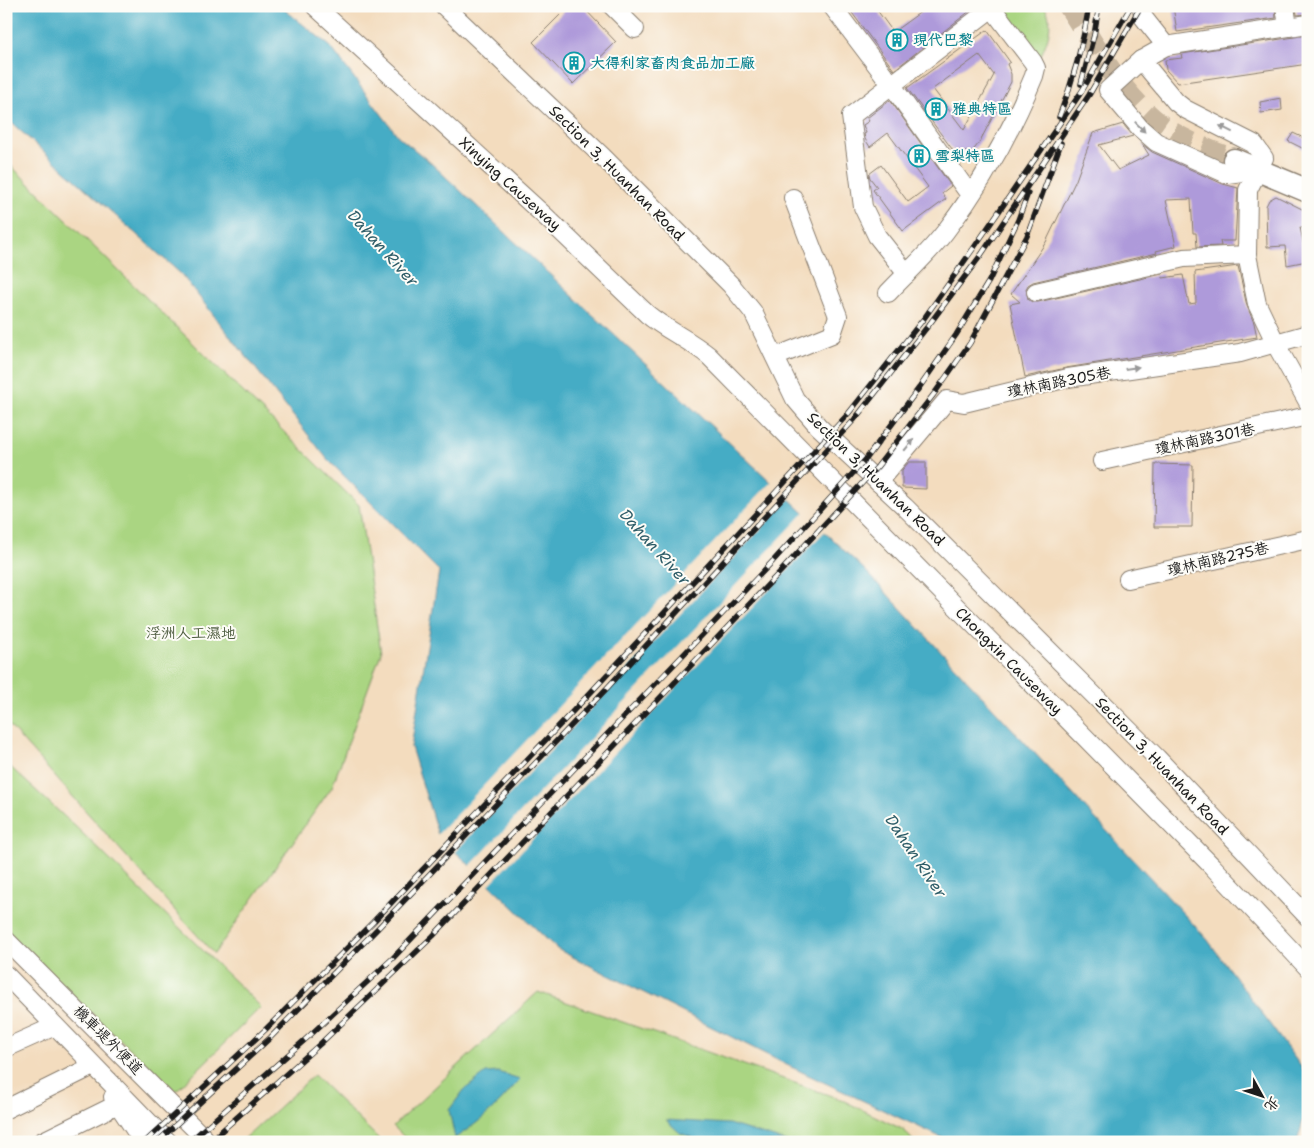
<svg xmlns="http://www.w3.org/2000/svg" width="1314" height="1148" font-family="'Shantell Sans','LXGW WenKai TC',sans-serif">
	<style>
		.green { fill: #aad582; stroke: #63784f }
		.water { fill: #45acc5; stroke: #306470 }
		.pier { fill: #f3dcbe }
		.building { fill: #ae9ada; fill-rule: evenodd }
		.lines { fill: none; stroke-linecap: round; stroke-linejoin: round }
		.major-tunnel { stroke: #c8b69e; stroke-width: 22; stroke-dasharray: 22 11; stroke-linecap: butt }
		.minor-casing { stroke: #887c6d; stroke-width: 20 }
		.major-casing { stroke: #887c6d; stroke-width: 25 }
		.minor { stroke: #fff; stroke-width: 18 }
		.major { stroke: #fff; stroke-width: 22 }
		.rail-casing { stroke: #1c1c1c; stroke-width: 5.5 }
		.rail { stroke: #fdfcf7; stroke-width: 4; stroke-dasharray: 11; stroke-linecap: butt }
		.oneway { fill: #999 }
		.labels { text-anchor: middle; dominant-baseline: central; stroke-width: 4; stroke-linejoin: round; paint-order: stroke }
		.culture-label { font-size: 15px; font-weight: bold; fill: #0d838f; stroke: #fdfcf7; text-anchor: start }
		.street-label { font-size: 15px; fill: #1c1c1c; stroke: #fdfcf7 }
		.park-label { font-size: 15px; fill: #4e5d40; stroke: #fdfcf7 }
		.water-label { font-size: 16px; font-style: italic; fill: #2e5d68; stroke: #fdfcf7 }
	</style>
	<rect width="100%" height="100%" fill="#fdfcf7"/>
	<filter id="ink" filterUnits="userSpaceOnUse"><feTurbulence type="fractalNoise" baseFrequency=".02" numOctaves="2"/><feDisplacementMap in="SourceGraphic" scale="10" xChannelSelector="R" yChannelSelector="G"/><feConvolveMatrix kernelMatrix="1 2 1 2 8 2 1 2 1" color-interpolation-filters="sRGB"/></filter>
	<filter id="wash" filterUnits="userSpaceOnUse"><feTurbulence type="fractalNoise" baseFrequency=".0096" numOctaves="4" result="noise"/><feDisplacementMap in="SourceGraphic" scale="20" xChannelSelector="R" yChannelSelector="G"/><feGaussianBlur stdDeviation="1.12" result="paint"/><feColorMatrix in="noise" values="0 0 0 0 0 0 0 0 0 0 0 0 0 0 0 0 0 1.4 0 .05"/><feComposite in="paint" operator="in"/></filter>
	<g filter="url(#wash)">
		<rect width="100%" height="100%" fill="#f3dcbe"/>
		<!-- green -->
		<g class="green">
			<path d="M1005,6h39c13,19 1,40 -7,58l-36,-55z"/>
			<polygon points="6,161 359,505 381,653 332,787 214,954 6,722"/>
			<polygon points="6,763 77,828 261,1007 176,1091 6,934"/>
			<polygon points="538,992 840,1099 904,1130 914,1142 409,1142 393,1126"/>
			<polygon points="314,1075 382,1142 241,1142"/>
		</g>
		<!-- water -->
		<g class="water">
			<polygon points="6,6 280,6 330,46 398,136 432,164 866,571 1207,939 1308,1076 1308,1104 1297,1142 951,1142 789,1066 557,949 438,835 411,747 439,571 328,460 181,274 6,118"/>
			<path d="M498,1072l22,7c-21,26 -37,41 -65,59l-6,-28 15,-20 22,-17z"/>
			<polygon points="666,1120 729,1124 787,1142 703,1142 680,1133"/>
		</g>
		<!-- pier -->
		<g class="pier">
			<polygon points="773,480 791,497 454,853 436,836"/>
			<polygon points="806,511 826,530 488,886 469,867"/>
		</g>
		<g id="blocks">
			<!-- building -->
			<g class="building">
				<polygon points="569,6 582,6 616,42 573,84 533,42"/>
				<polygon points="847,6 874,6 893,32 929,6 968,6 971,10 894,70"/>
				<polygon points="1173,6 1275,6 1276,18 1177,32"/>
				<polygon points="1296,6 1308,6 1308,14 1297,15"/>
				<path d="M987,30l23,32 -3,2 4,10v8l-32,61 -8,10 -3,-3 -10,7 -51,-69zM979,55l15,20 -30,55 -31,-41z"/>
				<polygon points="1308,35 1308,64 1178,83 1166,70 1165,60 1182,58 1181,54"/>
				<polygon points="1281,98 1282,110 1261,113 1260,102"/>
				<polygon points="890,100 951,186 942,193 946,199 903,231 873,190 877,187 870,178 869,174 881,165 908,202 928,187 888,133 870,147 865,139 864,134 866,133 863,125 869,121 867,118"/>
				<polygon points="1123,124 1133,136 1099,145 1118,170 1149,155 1142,144 1152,152 1223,184 1238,188 1235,241 1220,241 1221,246 1197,247 1196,233 1193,233 1191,199 1166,200 1176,246 1156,251 1157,253 1033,282 1028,285 1026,289 1028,299 1032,302 1038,302 1162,274 1163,278 1183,275 1189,304 1196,303 1195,272 1238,266 1247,306 1254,323 1257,337 1066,368 1025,377 1010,304 1020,302 1011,294 1046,242 1076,180 1093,133"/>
				<polygon points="1293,133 1308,140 1308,151 1288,141"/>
				<polygon points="1276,196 1308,212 1308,231 1300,227 1307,261 1287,265 1285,246 1267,247 1266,206 1269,200"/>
				<polygon points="909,462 926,462 926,489 902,488 902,470"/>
				<polygon points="1155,464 1193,465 1192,527 1154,527"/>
			</g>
		</g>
	</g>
	<g filter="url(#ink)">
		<use href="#blocks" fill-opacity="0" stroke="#887c6d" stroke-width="1"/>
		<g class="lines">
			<!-- major-tunnel -->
			<path class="major-tunnel" d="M1069,6c26,40 51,87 89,117 22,17 50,27 76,37"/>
			<!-- minor casing -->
			<g class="minor-casing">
				<g id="minor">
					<path d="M315,6l232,212 100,96c19,16 43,26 62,42l503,510 96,102"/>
					<polyline points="444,6 603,157 731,285 753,312 795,399 819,427 905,507 1157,758 1308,917"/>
					<polyline points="612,6 635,29"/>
					<polyline points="832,6 891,84 970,195"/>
					<polyline points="1142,6 1143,17 1166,46"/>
					<polyline points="1285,6 1288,27"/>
					<polyline points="1141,60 1176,102 1185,109 1254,144 1264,158 1248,190 1247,255 1257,304 1279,350 1308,402"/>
					<polyline points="1258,170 1227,174 1156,142 1140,128 1108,90 1141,60 1166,46 1308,24"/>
					<polyline points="907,274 877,236 863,207 851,116 992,8 991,6"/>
					<polyline points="1036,292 1184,258 1247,255"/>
					<path d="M888,293c19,-20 40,-39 57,-61 37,-48 66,-100 89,-156l2,-8 -3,-6 -41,-54 3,-2"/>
					<polyline points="775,357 832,334 838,316 793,198"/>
					<polyline points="1102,461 1308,416"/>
					<polyline points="878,482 947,400 964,403 1068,378 1240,353 1308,334"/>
					<polyline points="1128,579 1308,539"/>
					<polyline points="6,940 208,1142"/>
					<polyline points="6,975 168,1142"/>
					<polyline points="6,1048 55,1026"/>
					<polyline points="113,1097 143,1142"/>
					<polyline points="6,1109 93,1066"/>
					<polyline points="41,1142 118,1104"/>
				</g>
			</g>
			<!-- major casing -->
			<g class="major-casing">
				<polyline id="major" points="1234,160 1308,191"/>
			</g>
			<!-- minor -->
			<use href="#minor" class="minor"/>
			<!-- major -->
			<use href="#major" class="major"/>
			<!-- rail casing -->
			<g class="rail-casing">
				<g id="rail">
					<polyline points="1081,84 1094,35 1099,6"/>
					<path d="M1059,117c14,-36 24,-73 30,-111"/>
					<polyline points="145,1142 265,1030 373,922 592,691 848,414 925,317 973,249 1082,91 1131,6"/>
					<polyline points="157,1142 271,1037 378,928 608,687 854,420 931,322 981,255 1089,95 1141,6"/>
					<polyline points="189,1142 307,1038 393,958 773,561 866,459 919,388 956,335 989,281 1018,220 1028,193"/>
					<polyline points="209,1142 320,1044 433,936 782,570 877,467 934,394 970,343 1027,236 1061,143"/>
				</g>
			</g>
			<!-- rail -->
			<use href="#rail" class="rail"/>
		</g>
		<!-- one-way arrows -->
		<defs><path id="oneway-solid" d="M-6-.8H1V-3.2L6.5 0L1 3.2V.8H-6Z" transform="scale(1.25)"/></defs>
		<g class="oneway">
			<use href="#oneway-solid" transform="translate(1140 127) rotate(46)"/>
			<use href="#oneway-solid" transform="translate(1226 129) rotate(-153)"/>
			<use href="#oneway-solid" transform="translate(1132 368) rotate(-8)"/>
			<use href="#oneway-solid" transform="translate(909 445) rotate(-50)"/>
		</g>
	</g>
	<!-- icons -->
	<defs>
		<g id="building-ring" transform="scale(1.125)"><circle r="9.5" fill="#fdfcf7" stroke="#0f9aa8" stroke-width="1.5"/><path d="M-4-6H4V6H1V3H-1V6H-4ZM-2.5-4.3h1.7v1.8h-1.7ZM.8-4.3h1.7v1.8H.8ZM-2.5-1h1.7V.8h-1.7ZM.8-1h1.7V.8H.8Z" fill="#0f9aa8"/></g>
	</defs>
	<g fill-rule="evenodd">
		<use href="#building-ring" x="897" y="40"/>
		<use href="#building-ring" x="574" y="63"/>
		<use href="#building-ring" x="936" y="109"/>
		<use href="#building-ring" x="919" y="156"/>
	</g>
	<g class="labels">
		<!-- culture labels -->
		<g class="culture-label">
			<text x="913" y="40">現代巴黎</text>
			<text x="590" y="63">大得利家畜肉食品加工廠</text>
			<text x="952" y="109">雅典特區</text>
			<text x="935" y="156">雪梨特區</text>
		</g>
		<!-- street labels -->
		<g class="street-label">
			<text transform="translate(617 173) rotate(45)">Section 3, Huanhan Road</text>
			<text transform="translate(510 184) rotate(42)">Xinying Causeway</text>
			<text transform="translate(1059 382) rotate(-11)">瓊林南路305巷</text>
			<text transform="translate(1205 439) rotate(-12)">瓊林南路301巷</text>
			<text transform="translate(876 479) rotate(44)">Section 3, Huanhan Road</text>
			<text transform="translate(1218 559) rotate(-13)">瓊林南路275巷</text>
			<text transform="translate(1009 661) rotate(45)">Chongxin Causeway</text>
			<text transform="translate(1162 766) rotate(46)">Section 3, Huanhan Road</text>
			<text transform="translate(108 1040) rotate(45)">機車堤外便道</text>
		</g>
		<!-- park labels -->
		<g class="park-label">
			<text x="191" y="633">浮洲人工濕地</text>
		</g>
		<!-- water labels -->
		<g class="water-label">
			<text transform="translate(383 248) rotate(48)">Dahan River</text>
			<text transform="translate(655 547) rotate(48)">Dahan River</text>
			<text transform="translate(916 856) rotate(56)">Dahan River</text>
		</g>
	</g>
	<!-- margin -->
	<rect width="1314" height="1148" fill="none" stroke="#fdfcf7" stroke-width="25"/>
	<!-- north arrow -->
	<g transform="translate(1262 1096) rotate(130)" stroke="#fdfcf7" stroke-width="4" paint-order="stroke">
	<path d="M0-4L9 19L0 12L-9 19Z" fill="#1c1c1c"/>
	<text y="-8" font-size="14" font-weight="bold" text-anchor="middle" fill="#1c1c1c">北</text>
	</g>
</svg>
